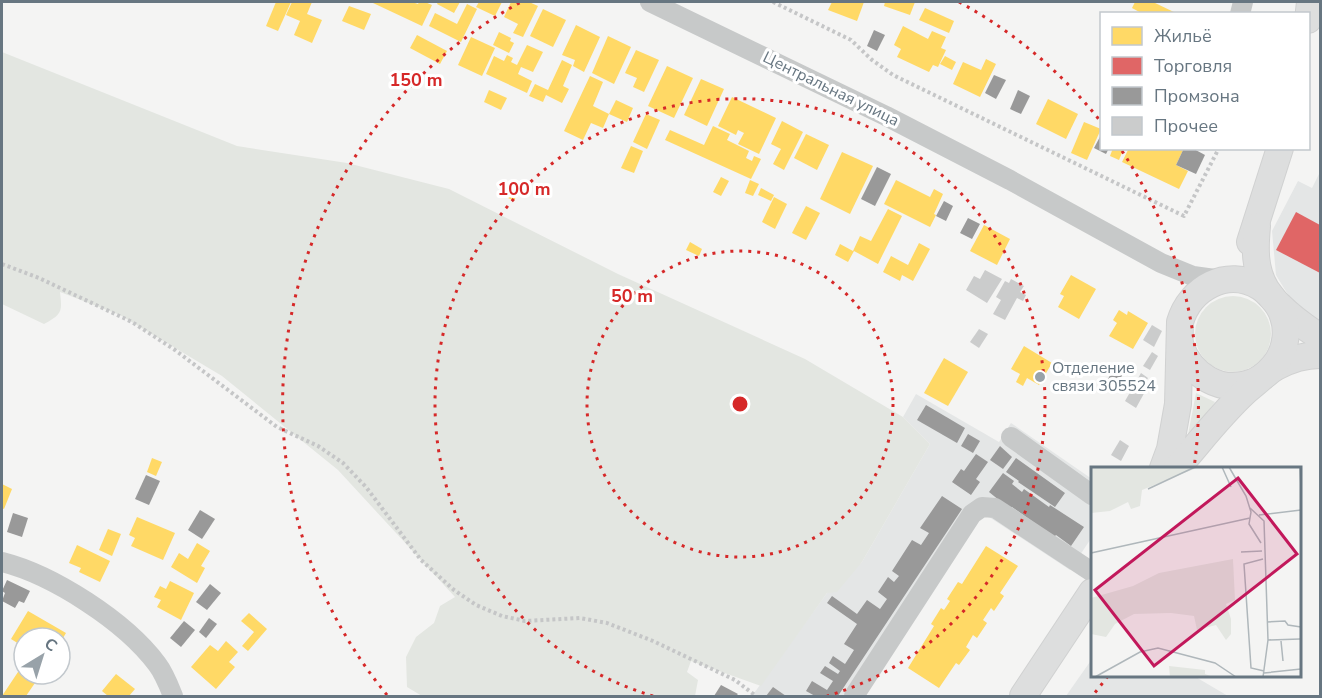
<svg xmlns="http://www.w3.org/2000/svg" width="1322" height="698" font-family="'Nunito Sans',sans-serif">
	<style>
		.built { fill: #e4e6e6 }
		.green { fill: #e3e6e1 }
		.homes { fill: #ffd966 }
		.shops { fill: #e06666 }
		.industry { fill: #999 }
		.building { fill: #cbcccc }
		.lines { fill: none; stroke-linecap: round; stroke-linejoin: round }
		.major-casing { stroke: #d0d1d1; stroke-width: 28 }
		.path { stroke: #c5c6c7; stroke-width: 4; stroke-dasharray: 3 3; stroke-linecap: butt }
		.minor { stroke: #c7c9c9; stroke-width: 20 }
		.major { stroke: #dddede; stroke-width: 26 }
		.ring { fill: none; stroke: #d62828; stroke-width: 3; stroke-dasharray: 3 6 }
		.poi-dot { fill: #98a2a9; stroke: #fff; stroke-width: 2 }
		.labels { text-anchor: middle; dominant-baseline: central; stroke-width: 6; stroke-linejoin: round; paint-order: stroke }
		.street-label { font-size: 16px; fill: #677681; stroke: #fff }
		.poi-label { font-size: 16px; fill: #677681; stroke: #fff; text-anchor: start }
		.inset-road { fill: none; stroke: #afb7bb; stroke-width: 1.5 }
		.view { fill: #c2185b; fill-opacity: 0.15; stroke: #c2185b; stroke-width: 3 }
		.inset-edge { fill: none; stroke: #677681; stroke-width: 3 }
		.centre { fill: #d62828; stroke: #fff; stroke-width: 3 }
		.ring-label { font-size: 18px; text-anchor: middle; font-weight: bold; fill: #d62828; stroke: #fff; stroke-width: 6; stroke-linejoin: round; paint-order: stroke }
	</style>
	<rect width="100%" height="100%" fill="#f4f4f3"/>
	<!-- built -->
	<g class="built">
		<polygon points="1320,172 1320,325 1293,303 1276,275 1272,231 1298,181 1312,188"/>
		<polygon points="916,394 999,442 1011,423 1092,479 1092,537 1070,570 980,511 859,696 752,696 827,593 862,562 930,444 903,417"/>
		<polygon points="1092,659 1092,676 1194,676 1228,696 1066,696"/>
	</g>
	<!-- green -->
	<g class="green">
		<path d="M2,52l235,94 110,17 102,26 169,85 187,85 98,58 27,27 -68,118 -25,30 -10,1 -66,93 -70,-25 -4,11 11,8 -3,16h-273l-15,-9 -1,-30 10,-20 18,-14 6,-17 15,-9 -117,-127 -116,-94 -102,-61 -60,-23c2,19 3,22 -16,32l-42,-20z"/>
		<circle cx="1233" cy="334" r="38"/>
		<polygon points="1196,393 1215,402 1187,440"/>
	</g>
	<!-- homes -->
	<g class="homes">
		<polygon points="276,2 291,2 278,31 266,26"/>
		<polygon points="292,2 312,2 307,14 322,20 312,43 294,35 300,21 286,15"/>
		<polygon points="374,2 412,2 418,4 419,2 425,2 432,5 422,26 373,3"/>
		<polygon points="438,2 460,2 454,13 437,4"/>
		<polygon points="479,2 502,2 495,16 476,7"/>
		<polygon points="511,2 529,2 538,6 523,37 513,33 518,24 504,17"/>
		<polygon points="832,2 864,2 857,21 828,10"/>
		<polygon points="885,2 915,2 910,15 884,6"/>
		<polygon points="1135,2 1153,2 1178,14 1143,14 1132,8"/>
		<polygon points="467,4 477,9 461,42 429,26 435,13 457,24"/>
		<polygon points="349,6 371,14 364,30 342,21"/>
		<polygon points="925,8 954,21 949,33 919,20"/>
		<polygon points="543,9 566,20 553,47 530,36"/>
		<polygon points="576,25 600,37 584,72 573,66 575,60 562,55"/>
		<polygon points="903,26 928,39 932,31 946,37 941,48 946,50 938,67 933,65 929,72 897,57 901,49 894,45"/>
		<polygon points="499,32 511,38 510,41 514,43 509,53 493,45"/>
		<polygon points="417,35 447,51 440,64 410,48"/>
		<polygon points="608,36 631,47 614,84 592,73"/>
		<polygon points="471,37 495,48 482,76 458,65"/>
		<polygon points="527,45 543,52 533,72 521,67 518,74 532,81 527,93 486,74 494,56 504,61 507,55 513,58 511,62 517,65"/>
		<polygon points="636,50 659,60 644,92 633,87 637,78 625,73"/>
		<polygon points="945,56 956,62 952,70 940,64"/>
		<polygon points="986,59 996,64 980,97 953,84 963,62 981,70"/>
		<polygon points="562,60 572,65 563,86 569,89 562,103 546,95 543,102 529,96 535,84 548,90"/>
		<polygon points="667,66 693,78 674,118 648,106"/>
		<polygon points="590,76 603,82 593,106 609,114 603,128 591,123 583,140 564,131"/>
		<polygon points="701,79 724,89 707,126 684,115"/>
		<polygon points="489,90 507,98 501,110 484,102"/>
		<polygon points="732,97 776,118 759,154 738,144 744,133 738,130 736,135 718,126"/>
		<polygon points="1048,99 1078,114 1066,139 1036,124"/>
		<polygon points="616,100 633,108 627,122 609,114"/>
		<polygon points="646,114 660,120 647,149 633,142"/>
		<polygon points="782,121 803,132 784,170 773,164 781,149 771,144"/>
		<polygon points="1084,122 1101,129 1087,160 1071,153"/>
		<polygon points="713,126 730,134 727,140 749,151 746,158 752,161 754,156 761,159 751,179 665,140 670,130 704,145"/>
		<polygon points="806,134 829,145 817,170 794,158"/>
		<polygon points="631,146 643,151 634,173 621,168"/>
		<polygon points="1113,148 1124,148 1119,160 1110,156"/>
		<polygon points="1129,148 1183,150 1176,165 1188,171 1179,189 1122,162"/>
		<polygon points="842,152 873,166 850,214 820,199"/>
		<polygon points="721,177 729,181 721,196 713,192"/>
		<polygon points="750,180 759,184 753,196 745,193"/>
		<polygon points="896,180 930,197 934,189 943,194 934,214 936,215 930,227 884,204"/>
		<polygon points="506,186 518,192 514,201 502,195"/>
		<polygon points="761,188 774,195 771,201 758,195"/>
		<polygon points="774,197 787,204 775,229 762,222"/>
		<polygon points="806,206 820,213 806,240 792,233"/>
		<polygon points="888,209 902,216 878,264 854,251 848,262 835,255 840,244 853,251 860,236 871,241"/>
		<polygon points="984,225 1010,239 997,265 970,251"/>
		<polygon points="690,242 702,249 699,256 686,250"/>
		<polygon points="919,243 930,249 913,281 902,275 900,281 883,272 891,256 908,265"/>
		<polygon points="1071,275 1096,289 1079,319 1058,307 1064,296 1060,294"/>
		<polygon points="1119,310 1127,315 1128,311 1148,323 1133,349 1109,336 1117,323 1113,320"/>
		<polygon points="1024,346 1052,363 1039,385 1027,378 1023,386 1016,382 1020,374 1011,369"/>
		<polygon points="944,358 968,372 948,406 924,393"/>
		<polygon points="152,458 162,462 156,476 147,472"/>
		<polygon points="2,484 12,489 4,509 2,508"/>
		<polygon points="137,517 175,533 163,560 131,546 135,538 129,535"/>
		<polygon points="108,529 121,534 112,556 99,550"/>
		<polygon points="197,543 210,551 201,566 205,568 197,583 171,567 179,553 188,559"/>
		<polygon points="77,545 110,561 100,582 79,572 81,568 69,563"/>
		<polygon points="986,546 1018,566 1000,593 1004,596 994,611 991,608 983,620 987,623 977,638 973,635 966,647 970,650 959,665 956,663 939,688 908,668 934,626 931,624 941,608 944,610 950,601 947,599 958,582 962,584"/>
		<polygon points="170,581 194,593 181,620 157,607 161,600 154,597 160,586 166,589"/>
		<polygon points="28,611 66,633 60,643 60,638 24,638 24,647 11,639"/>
		<polygon points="249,613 267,629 248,651 242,646 254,632 241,621"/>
		<polygon points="226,641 238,652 229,662 235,667 216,689 191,667 210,645 218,651"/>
		<polygon points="20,669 24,674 28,674 37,680 26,696 2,696"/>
		<polygon points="116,674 135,689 129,696 108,696 102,691"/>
	</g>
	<!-- shops -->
	<polygon class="shops" points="1296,212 1320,225 1320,273 1276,250"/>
	<!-- industry -->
	<g class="industry">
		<polygon points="874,30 885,35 877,51 867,46"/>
		<polygon points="994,75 1006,80 996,99 985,93"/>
		<polygon points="1018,90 1030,96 1021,114 1010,109"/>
		<polygon points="1102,133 1102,148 1109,148 1106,154 1094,148"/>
		<polygon points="1184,148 1192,148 1205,155 1196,174 1176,165"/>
		<polygon points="877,167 891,174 875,206 861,199"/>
		<polygon points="944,201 953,206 946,221 936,216"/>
		<polygon points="968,218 980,224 972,239 960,233"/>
		<polygon points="1117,363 1126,369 1117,384 1108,379"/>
		<polygon points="926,405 965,428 957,443 917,420"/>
		<polygon points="968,434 980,441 973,453 961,446"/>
		<polygon points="1000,446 1012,457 1003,469 990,460"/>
		<polygon points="976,454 988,462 976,479 980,482 971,495 952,482 961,469 964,471"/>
		<polygon points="1016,458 1065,493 1055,507 1018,482 1019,481 1006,472"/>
		<polygon points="1003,473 1014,481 1012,484 1022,492 1024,489 1049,507 1050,505 1084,527 1071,546 1056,535 1054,537 1012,507 1010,509 989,492"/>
		<polygon points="146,475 160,481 149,505 135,499"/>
		<polygon points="942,496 962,509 838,696 815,696 806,691 812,681 827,690 833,681 820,673 825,666 838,674 840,671 829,663 833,656 845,664 854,650 844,644 857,624 827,603 832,596 857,614 867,600 880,609 887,599 878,592 888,577 894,582 899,576 892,571 912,540 921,545 929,533 920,528"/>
		<polygon points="200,510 215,519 202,539 188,530"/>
		<polygon points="13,513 28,518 22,537 7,532"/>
		<polygon points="7,580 30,591 24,603 19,601 15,608 2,601 5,593 2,591"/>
		<polygon points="210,584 221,593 207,610 196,602"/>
		<polygon points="209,618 217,624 206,638 199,632"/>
		<polygon points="184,621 195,630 181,647 170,638"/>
		<polygon points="721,685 738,694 736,696 714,696"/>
		<polygon points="773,687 786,696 766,696"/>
	</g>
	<!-- building -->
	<g class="building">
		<polygon points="985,270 1002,279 987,303 966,290 974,276 980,279"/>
		<polygon points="1011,279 1024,286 1020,292 1026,295 1023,301 1017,298 1005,320 993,314 1001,300 996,297 1005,281 1009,283"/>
		<polygon points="1152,325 1162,331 1154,347 1143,340"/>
		<polygon points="979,329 988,334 979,348 970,342"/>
		<polygon points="1152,352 1158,356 1150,370 1143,366"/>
		<polygon points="1141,373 1148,378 1143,386 1147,388 1136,408 1125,401"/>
		<polygon points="1120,440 1129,446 1121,461 1111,455"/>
	</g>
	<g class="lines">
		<!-- major casing -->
		<g class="major-casing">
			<g id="major">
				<polyline points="1308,20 1310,2"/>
				<polyline points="1250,242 1280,148"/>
				<path d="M1180,344c10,31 41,51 73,38 8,-3 15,-10 23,-15 13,-7 30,-12 44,-12"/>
				<path d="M1163,468l7,-19 8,-45 2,-82c10,-34 47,-55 80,-35 8,5 13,13 20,19 12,12 26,22 40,31"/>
				<path d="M1177,468c22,-25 43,-53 68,-76 11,-10 25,-19 33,-32 8,-13 10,-30 5,-44 -3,-11 -11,-18 -17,-27 -12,-20 -11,-41 -9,-63"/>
				<polyline points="1023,696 1092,592"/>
			</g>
		</g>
		<!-- path -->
		<g class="path">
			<polyline points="773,2 851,40 872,60 893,75 1184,216 1219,148"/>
			<polyline points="2,264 39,278 132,322 175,350 277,427 318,446 343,463 366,487 421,560 454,590 476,605 502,616 525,621 580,618 607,623 653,641 735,680 756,696"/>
		</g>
		<!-- minor -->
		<g class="minor">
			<polyline points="650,2 886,116 1010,180 1161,263 1193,276 1222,280"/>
			<polyline points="1240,14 1243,2"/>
			<polyline points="1011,437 1092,495"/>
			<path d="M2,562c51,13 123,59 155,102 7,9 12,22 16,32"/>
			<polyline points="854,696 972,514 982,507 995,508 1092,572"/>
		</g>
		<!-- major -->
		<use href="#major" class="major"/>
	</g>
	<!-- distance rings -->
	<g class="ring">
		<circle cx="740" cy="404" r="153"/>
		<path d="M653 696A305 305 0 1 1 827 696"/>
		<path d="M1108 676A458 458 0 0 1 1093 695M387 695A458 458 0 0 1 521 2M959 2A458 458 0 0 1 1101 122M1122 151A458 458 0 0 1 1194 468"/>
	</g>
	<!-- markers -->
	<circle class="poi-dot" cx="1040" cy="377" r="6"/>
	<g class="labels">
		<!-- street labels -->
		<g class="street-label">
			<text transform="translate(831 89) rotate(26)">Центральная улица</text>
		</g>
		<!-- poi labels -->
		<g class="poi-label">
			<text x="1052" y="368">Отделение<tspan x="1052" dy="18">связи 305524</tspan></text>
		</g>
	</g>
	<!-- overview -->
	<g transform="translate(1091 467)">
		<rect width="210" height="210" fill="#f4f4f3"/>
		<path d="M0,0h108l-57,23 -2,16 -9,3 -3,-7 -18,9 -19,2zM142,92l2,41 -9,4 5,15v15l-5,6 -10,-15 -19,5 -3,-14 -23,-3 -37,1 -19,10 -9,13 -15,-3v-36l42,-12 26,-13zM78,199l36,4v4l8,3h-43z" fill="#e3e6e1"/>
		<path class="inset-road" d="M131,0l9,20M138,0l17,29 5,16 -2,12 12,19M209,0l1,22M57,22l47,-22M159,41l14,13 4,119 -5,37M168,48l42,-5M150,85l21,-1M0,86l159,-35M172,92l-19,5 7,104 13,3M176,155l18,-1 3,4 13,2M177,173l32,-1M190,174l2,20M173,206l37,-4M4,210l45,-25 18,-4 57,15 21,14"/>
		<path class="view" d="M147,11l59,76 -143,112 -59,-76z"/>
		<rect width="210" height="210" class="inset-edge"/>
	</g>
	<circle cx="740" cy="404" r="9" class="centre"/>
	<g class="ring-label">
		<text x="416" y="86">150 m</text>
		<text x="524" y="195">100 m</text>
		<text x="632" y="302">50 m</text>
	</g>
	<!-- border -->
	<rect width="1322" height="698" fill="none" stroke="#677681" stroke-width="6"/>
	<!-- legend -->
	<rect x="1100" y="12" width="210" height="138" fill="#ffffff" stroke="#c2c8cd" stroke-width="1.5"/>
	<rect x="1112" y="27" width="30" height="18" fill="#ffd966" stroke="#c2c8cd" stroke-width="1.5"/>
	<text x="1154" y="42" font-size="18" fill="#677681">Жильё</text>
	<rect x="1112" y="57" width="30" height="18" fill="#e06666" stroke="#c2c8cd" stroke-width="1.5"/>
	<text x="1154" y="72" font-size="18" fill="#677681">Торговля</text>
	<rect x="1112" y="87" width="30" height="18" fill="#999999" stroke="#c2c8cd" stroke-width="1.5"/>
	<text x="1154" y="102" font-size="18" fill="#677681">Промзона</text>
	<rect x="1112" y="117" width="30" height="18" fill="#cbcccc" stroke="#c2c8cd" stroke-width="1.5"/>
	<text x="1154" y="132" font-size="18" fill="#677681">Прочее</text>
	<!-- north arrow -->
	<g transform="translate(42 656) rotate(38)"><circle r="28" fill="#ffffff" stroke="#c2c8cd" stroke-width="1.5"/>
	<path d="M0-4.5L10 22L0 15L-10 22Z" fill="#98a2a9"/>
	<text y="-9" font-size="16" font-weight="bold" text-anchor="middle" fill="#677681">С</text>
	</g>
</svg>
